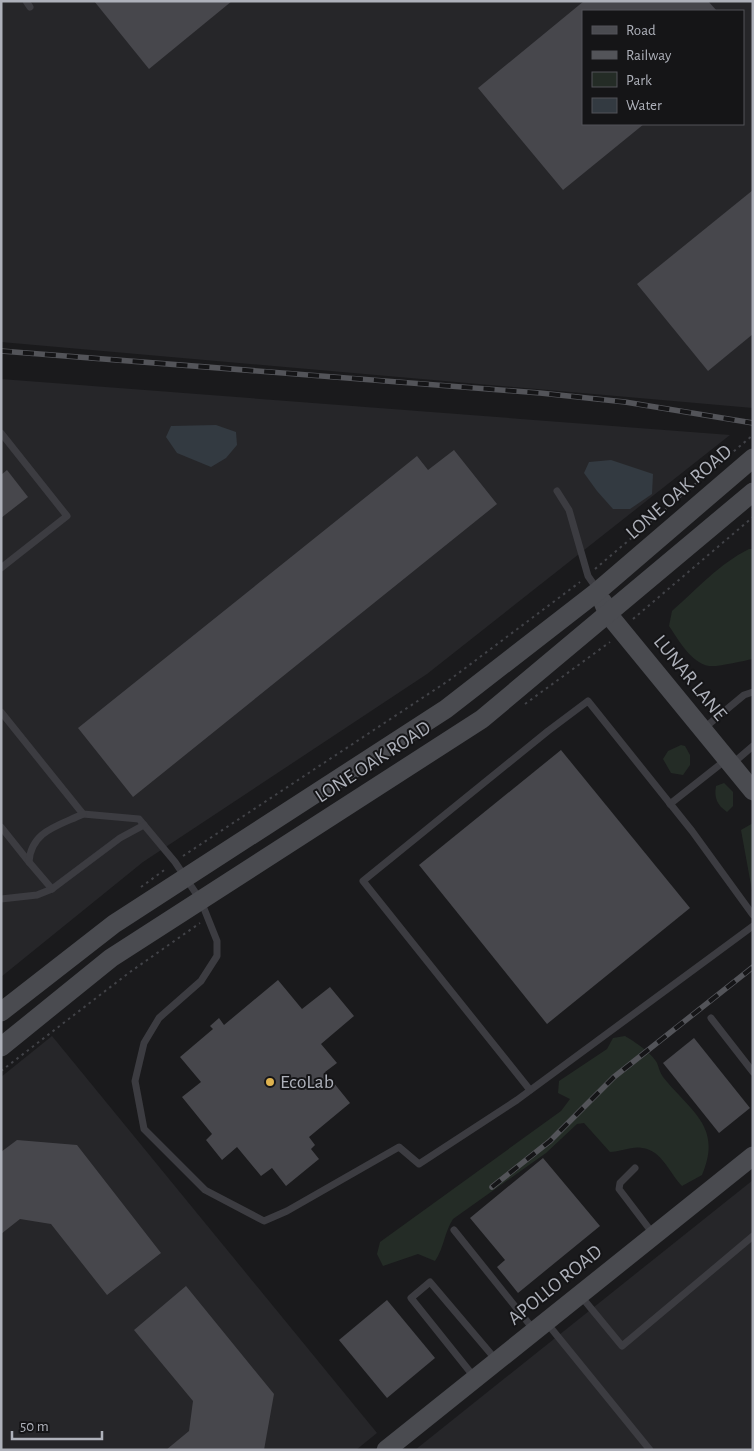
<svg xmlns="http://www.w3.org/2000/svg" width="754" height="1451" font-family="'Alegreya Sans',sans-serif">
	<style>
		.built { fill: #262629; fill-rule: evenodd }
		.green { fill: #242c26 }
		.water { fill: #333a41 }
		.building { fill: #47474c }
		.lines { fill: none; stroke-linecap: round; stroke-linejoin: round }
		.path { stroke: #424348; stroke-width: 2; stroke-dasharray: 2.5 4; stroke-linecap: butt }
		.lane { stroke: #3c3c41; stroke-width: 7 }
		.secondary { stroke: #4a4b50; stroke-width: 19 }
		.rail-casing { stroke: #535459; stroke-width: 5.5 }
		.rail { stroke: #151517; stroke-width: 4; stroke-dasharray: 11; stroke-linecap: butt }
		.poi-dot { fill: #dfb34f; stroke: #151517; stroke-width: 2 }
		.labels { text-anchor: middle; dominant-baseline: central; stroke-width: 4; stroke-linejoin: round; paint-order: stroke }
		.street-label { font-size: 20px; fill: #aeb1ba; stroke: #151517 }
		.poi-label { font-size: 20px; fill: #aeb1ba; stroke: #151517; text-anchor: start }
	</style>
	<rect width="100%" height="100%" fill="#1a1a1c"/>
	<!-- built -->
	<g class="built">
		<path d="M1,1h752v407l-752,-66zM583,11h160v113h-160z"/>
		<polygon points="1,379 730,435 427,674 143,862 1,977"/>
		<polygon points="52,1036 377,1433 356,1450 1,1450 1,1077"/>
		<polygon points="753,1180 753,1450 415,1450"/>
	</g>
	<!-- green -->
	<g class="green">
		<path d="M749,549h4v110c-11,2 -34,8 -44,7 -18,-3 -31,-27 -40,-40l3,-15c25,-22 47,-47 77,-62z"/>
		<polygon points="681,745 685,746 690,755 690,765 683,775 671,773 663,759 668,751"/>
		<path d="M724,783l9,9v14l-6,6c-10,-7 -13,-14 -11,-26z"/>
		<polygon points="753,823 753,896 741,830"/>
		<path d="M625,1036c10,6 27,17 32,27 2,5 3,10 6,14 27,34 60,49 39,98l-20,11c-12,-12 -20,-36 -40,-38 -10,-2 -22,4 -32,4l-26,-29 -7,1 -31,29 -93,66c-9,14 -9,29 -18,42l-17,-7 -35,12 -6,-12 3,-12 181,-131 9,-12 -12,-6 1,-12 48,-32 6,-11z"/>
	</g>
	<!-- water -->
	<g class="water">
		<polygon points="216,425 236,432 237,445 226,458 211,467 177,453 166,437 171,426"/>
		<polygon points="611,460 653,474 652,494 630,509 613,509 597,491 584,473 589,462"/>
	</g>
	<!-- building -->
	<g class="building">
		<polygon points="94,1 232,1 149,69"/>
		<polygon points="584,1 708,1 717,11 583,11 583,124 644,124 563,190 478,88"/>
		<polygon points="753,190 753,334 708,371 637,284"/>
		<polygon points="454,450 497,504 133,797 78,728 417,456 428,470"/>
		<polygon points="7,470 28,497 1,518 1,475"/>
		<polygon points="561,750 690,908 547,1024 419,865"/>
		<polygon points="278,980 302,1009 330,987 354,1016 321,1044 337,1063 325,1072 350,1103 309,1137 315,1145 311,1149 319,1159 286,1186 272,1168 261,1176 237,1147 222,1160 206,1140 212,1134 182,1097 201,1082 180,1057 213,1029 210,1026 219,1018 224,1025"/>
		<polygon points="694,1038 750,1108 719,1133 663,1063"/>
		<polygon points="17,1140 77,1145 161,1253 107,1295 51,1224 20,1219 1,1234 1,1152"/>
		<polygon points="543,1158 600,1226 518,1293 497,1267 505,1260 470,1218"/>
		<polygon points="186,1286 274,1394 264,1450 166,1450 189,1431 193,1401 134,1330"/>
		<polygon points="387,1300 435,1358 387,1398 339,1340"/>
	</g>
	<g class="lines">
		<!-- path -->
		<g class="path">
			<polyline points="595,569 753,435"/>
			<polyline points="633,619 753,517"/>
			<polyline points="525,704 610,642"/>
			<polyline points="183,856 448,681 580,582"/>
			<polyline points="141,887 167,868"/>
			<polyline points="1,1071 130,972 200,923"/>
		</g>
		<!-- lane -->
		<g class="lane">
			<polyline points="26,1 30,7"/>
			<polyline points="1,433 67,516 1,568"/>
			<polyline points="557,491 569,510 588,576 597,589"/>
			<polyline points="1,712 83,814 139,819 175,862 201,901 217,941 217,956 201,981 159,1018 144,1043 135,1081 144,1129 205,1190 264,1221 287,1211 399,1147 419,1164 517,1100 753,926"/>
			<polyline points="703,729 744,695 753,692"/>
			<polyline points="732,764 753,746"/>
			<polyline points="670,804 727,759"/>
			<polyline points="1,827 29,862"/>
			<path d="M52,889l-23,-27c2,-31 29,-36 54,-48"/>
			<polyline points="1,899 37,895 52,889 120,838 144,825"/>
			<polyline points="711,1018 753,1072"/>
			<polyline points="530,1090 363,881 548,731 588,701 692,831 753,915"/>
			<polyline points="635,1168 620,1183 619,1189 654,1235"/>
			<polyline points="454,1230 534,1330"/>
			<polyline points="580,1295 622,1346 753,1236"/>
			<polyline points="546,1322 650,1450"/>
			<polyline points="475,1378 411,1298 430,1282 497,1361"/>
		</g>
		<!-- secondary -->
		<g class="secondary">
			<polyline points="603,602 608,614 753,791"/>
			<polyline points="1,1012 114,924 446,709 598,591 753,458"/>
			<polyline points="1,1047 111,958 482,719 753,492"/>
			<polyline points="386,1450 753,1156"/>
		</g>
		<!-- rail casing -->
		<g class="rail-casing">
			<g id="rail">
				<polyline points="1,351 540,393 625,402 753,423"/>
				<polyline points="492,1187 550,1141 614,1077 753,967"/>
			</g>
		</g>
		<!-- rail -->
		<use href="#rail" class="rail"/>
	</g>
	<!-- markers -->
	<circle class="poi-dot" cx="270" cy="1082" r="5"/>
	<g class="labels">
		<!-- street labels -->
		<g class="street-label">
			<text transform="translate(679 492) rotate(-41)">LONE OAK ROAD</text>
			<text transform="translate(690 678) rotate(51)">LUNAR LANE</text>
			<text transform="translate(373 762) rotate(-33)">LONE OAK ROAD</text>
			<text transform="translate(555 1285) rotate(-39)">APOLLO ROAD</text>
		</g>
		<!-- poi labels -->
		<g class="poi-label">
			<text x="280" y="1082">EcoLab</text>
		</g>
	</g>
	<!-- border -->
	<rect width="754" height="1451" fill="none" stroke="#aeb1ba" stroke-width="5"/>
	<!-- legend -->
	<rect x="582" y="10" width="162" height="115" fill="#151517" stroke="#525358"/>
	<rect x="592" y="26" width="25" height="8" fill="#4a4b50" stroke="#525358"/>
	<text x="626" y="35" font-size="15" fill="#aeb1ba">Road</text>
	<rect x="592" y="51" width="25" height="8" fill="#535459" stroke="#525358"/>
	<text x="626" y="60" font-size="15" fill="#aeb1ba">Railway</text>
	<rect x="592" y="72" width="25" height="15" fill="#242c26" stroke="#525358"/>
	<text x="626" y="85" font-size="15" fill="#aeb1ba">Park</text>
	<rect x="592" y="98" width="25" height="15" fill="#333a41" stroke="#525358"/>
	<text x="626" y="110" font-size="15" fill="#aeb1ba">Water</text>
	<!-- scale -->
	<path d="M12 1431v8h90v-8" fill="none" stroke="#aeb1ba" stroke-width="2.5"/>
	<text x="20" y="1431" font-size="15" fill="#aeb1ba" stroke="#151517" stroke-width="4" paint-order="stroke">50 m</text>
</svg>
